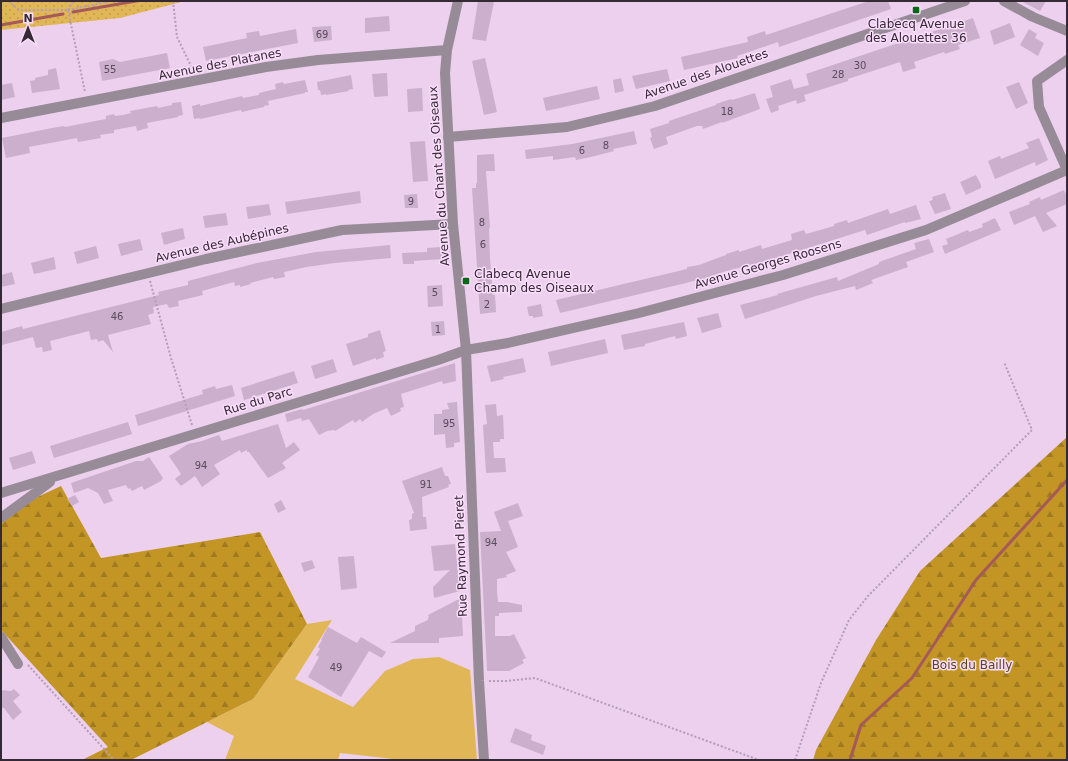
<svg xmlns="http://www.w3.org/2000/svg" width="1068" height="761" font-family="'DejaVu Sans',sans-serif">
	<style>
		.grass { fill: #e1b657 }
		.forest { fill: url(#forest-firs) }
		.park { fill: url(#park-dots) }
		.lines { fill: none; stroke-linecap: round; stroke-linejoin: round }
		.stream { stroke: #a65959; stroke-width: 3 }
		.building { fill: #cbafcd }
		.path { stroke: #b49db6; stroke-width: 2; stroke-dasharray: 2 2; stroke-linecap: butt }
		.minor { stroke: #978b97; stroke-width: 10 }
		.poi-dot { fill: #016916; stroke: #faddfb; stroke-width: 1.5 }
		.labels { text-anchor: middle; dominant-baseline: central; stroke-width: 3; stroke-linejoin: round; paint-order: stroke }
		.number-label { font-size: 10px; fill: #5a4a5a }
		.poi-label { font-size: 12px; fill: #342934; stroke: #faddfb }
		.street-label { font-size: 12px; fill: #342934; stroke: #faddfb }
		.park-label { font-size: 12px; fill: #58451a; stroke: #faddfb }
	</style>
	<defs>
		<pattern id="forest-firs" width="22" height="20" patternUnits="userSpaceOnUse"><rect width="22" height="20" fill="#c39525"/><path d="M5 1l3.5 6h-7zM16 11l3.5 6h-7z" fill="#9f7a21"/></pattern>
		<pattern id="park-dots" width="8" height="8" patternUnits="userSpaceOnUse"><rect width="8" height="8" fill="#e1b657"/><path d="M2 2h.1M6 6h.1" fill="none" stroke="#c29c4c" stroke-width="1.8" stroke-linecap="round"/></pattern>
	</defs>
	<rect width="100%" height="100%" fill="#ecd0ee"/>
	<!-- grass -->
	<polygon class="grass" points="332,620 295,679 353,707 385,671 413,659 439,657 470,670 477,760 402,760 340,753 338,760 225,760 234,736 207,722 253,699 307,624"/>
	<!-- forest -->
	<g class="forest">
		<polygon points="1067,437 1067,760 813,760 816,750 876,640 920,571"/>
		<polygon points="61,486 101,558 260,532 307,624 253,699 131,760 82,760 108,747 1,630 1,524 33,499"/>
	</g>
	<!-- park -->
	<polygon class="park" points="1,1 185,1 120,18 1,30"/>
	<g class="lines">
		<!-- stream -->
		<g class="stream">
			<polyline points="73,12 136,1"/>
			<polyline points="1,25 63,14"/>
			<polyline points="850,760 861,725 912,678 976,580 1067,480"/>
		</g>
	</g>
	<!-- building -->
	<g class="building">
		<polygon points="478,1 494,2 486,41 472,39"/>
		<polygon points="869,1 888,1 891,9 779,47 778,42 737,56 738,58 684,70 681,57 748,42 747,37 765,31 766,35"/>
		<polygon points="1021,1 1046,1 1040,11"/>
		<polygon points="389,16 390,31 365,33 365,18"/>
		<polygon points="973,18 980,38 958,45 960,49 945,54 944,52 914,62 916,68 903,72 900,62 848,79 848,81 804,95 806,101 797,104 796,100 778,106 779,110 771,113 766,99 773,97 770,86 791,79 794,89 809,85 806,74"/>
		<polygon points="1010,23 1015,37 994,45 990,31"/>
		<polygon points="331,26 332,40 314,42 312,27"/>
		<polygon points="296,29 298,43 206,61 203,47 247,38 246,33 259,31 260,36"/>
		<polygon points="1029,29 1037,34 1035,38 1044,43 1038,56 1020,45"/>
		<polygon points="167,53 170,68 102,81 99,62 113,59 120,62"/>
		<polygon points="485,58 497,112 484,115 472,61"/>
		<polygon points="56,68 60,89 32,93 30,81 35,80 35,78 48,75 48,70"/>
		<polygon points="667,69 670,81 636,89 632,76"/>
		<polygon points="387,73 388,96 374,97 372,74"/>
		<polygon points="351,75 353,89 348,90 349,91 326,95 326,94 321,95 320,90 318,90 317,82"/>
		<polygon points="621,78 624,91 615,93 613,80"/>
		<polygon points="305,80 308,92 305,92 305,93 268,101 269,105 264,106 264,107 242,112 241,110 200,119 199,118 194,119 192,106 200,104 200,106 208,104 242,96 243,98 259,95 259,93 276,89 275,84 283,82 284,84"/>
		<polygon points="1019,82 1028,103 1016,109 1006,87"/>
		<polygon points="12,83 15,97 1,100 1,85"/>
		<polygon points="597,86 600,99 546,111 543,98"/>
		<polygon points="422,88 423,111 408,112 407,89"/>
		<polygon points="755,93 760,109 722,123 722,122 703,129 702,126 697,126 666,137 668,144 654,149 650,138 652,137 650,129 669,123 669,121 716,105 716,104 731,99 732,100"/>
		<polygon points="181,102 183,115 178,116 178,117 147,123 148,128 137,131 136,126 114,130 114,133 100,135 101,138 78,142 77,138 29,147 30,153 6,158 2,138 52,128 64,126 65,127 106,119 106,116 114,114 115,116 123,115 131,113 130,111 157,106 158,108 172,105 172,103"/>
		<polygon points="634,131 637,144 613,149 614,151 591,157 576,160 575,157 553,160 553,156 526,159 525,150 572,144"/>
		<polygon points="1039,138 1048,160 1036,166 1035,162 995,179 988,161 1000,156 1001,159 1029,148 1026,143"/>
		<polygon points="425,141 428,181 413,182 410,142"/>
		<polygon points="494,154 495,171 486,171 490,228 489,228 490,259 493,295 495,295 496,312 480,314 472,188 476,188 476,183 477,183 477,155"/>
		<polygon points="976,175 981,185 981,188 966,195 960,182"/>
		<polygon points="1064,190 1067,196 1067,204 1046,213 1057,226 1043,232 1035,216 1014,225 1009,212 1030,204 1029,202 1040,197 1041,200"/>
		<polygon points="360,191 361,203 287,214 285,202"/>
		<polygon points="945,193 951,209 935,214 929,201 933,200 932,197"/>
		<polygon points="417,194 418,208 405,208 404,195"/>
		<polygon points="269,204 271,215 248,219 246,207"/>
		<polygon points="916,205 921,219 905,223 905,222 867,235 865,230 776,258 723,272 697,281 697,280 686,283 560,313 556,300 687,269 687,267 699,265 726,255 726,254 739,250 739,252 761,245 762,249 792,240 791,234 804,230 806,234 834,226 834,224 847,220 848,223 888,209 890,214"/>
		<polygon points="226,213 228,225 205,228 203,216"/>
		<polygon points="995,218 1001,230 945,254 942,246 948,244 946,239 968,230 969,232 983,227 982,224"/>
		<polygon points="183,228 185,239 164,245 161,233"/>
		<polygon points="140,239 143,250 121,256 118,244"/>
		<polygon points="929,239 934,252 906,262 908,267 871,280 873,283 856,290 855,286 816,296 745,319 740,305 778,295 777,294 837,277 838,281 879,264 879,262 916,249 914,243"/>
		<polygon points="390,245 391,258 335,263 306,267 284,272 285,277 274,279 273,277 250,283 251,284 240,287 240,285 235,286 234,282 202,291 203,295 178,301 179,306 169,308 167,304 153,307 154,313 148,315 151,324 108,335 113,352 103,340 98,342 97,339 91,340 89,331 50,341 52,350 43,352 42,347 36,348 33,337 2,345 1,339 1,332 22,326 23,329 159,295 158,292 188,285 188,281 257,263 316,252"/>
		<polygon points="96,246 99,258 77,264 74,252"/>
		<polygon points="440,247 440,252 442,252 443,259 414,261 414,264 403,264 402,253 427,252 427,248"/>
		<polygon points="54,257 56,269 34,274 31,263"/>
		<polygon points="12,272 15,284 1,287 1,275"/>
		<polygon points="442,285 443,306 428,307 427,286"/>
		<polygon points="541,304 543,316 533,318 533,316 529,316 527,307"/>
		<polygon points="718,313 722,327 702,333 697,318"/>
		<polygon points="444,321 445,335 432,336 431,322"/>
		<polygon points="684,322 687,336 676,339 675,336 645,344 645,346 624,350 621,335"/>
		<polygon points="380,330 386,351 383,352 384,357 376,360 376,358 353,366 346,344 368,337 368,334"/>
		<polygon points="605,339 608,353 551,366 548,352"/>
		<polygon points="523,358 526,372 503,377 504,379 491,382 487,366"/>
		<polygon points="333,359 337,372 315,379 311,366"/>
		<polygon points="455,363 456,381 443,384 442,381 401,394 404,407 400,408 401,411 391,416 387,408 373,414 362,422 360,419 355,423 353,420 335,431 334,430 327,431 319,435 309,419 302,421 301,418 287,422 285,414 302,409 303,410"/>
		<polygon points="294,371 298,383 244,400 241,388"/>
		<polygon points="232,385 235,396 138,426 135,415 203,394 202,390 215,386 216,389"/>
		<polygon points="457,402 460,442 454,443 454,447 446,448 445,434 434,435 434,414 442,414 442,410 449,409 447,403"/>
		<polygon points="496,404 497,416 503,415 504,439 500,439 500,442 493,442 494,458 505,458 506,472 486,473 483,425 487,424 485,405"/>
		<polygon points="128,422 132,434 54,458 50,446"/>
		<polygon points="278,424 286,448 294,442 300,450 282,463 286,468 268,478 249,452 247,452 247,450 241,453 240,450 214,465 220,474 202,487 195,476 181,486 175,479 181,474 169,456 188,444 202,441 219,435 222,441"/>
		<polygon points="32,451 36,463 13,470 9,458"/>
		<polygon points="149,457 163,478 161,481 144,490 142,486 132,491 130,488 128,489 126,485 108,490 113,501 104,504 98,493 88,488 74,493 71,483 136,461 143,461"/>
		<polygon points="442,467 445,476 448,476 451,484 448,485 449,487 422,497 423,517 426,517 427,529 410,531 409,520 412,519 412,514 414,513 402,481"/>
		<polygon points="75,495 79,502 72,506 67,499"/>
		<polygon points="281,500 286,509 278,513 274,504"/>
		<polygon points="518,503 523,516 508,521 518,547 506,552 516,571 506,575 507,577 497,579 497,591 498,602 507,602 522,605 522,612 499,613 499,616 495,616 495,636 510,636 514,634 526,658 522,660 524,663 509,671 487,671 480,532 501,531 494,512"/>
		<polygon points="455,544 460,591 434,598 433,587 450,570 434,571 431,546"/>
		<polygon points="354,556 357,588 341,590 338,557"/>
		<polygon points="312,560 315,568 304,572 301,563"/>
		<polygon points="461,598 463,636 439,638 439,643 390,643 415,631 415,626 428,620 428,618 429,617 428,615"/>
		<polygon points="328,627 357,643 361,637 386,652 382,658 369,651 341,697 308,677 319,657 316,655 320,649 318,647 322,640 321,640"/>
		<polygon points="14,689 20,695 13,701 22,712 13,720 4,708 1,708 1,690 11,691"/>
		<polygon points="515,728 532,735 531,740 546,746 543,755 510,742"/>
	</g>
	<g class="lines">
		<!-- path -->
		<g class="path">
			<polyline points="1,1 8,1"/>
			<polyline points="8,1 19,10 68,10 85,92"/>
			<polyline points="173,1 177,37 194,72"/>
			<polyline points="68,10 112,1"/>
			<polyline points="68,10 73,1"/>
			<polyline points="150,281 171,358 192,425"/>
			<polyline points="28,665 114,760"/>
			<polyline points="489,681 506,681 535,678 759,760"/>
			<polyline points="795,760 821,683 849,620 868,596 1032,430 1004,362"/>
		</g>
		<!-- minor -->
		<g class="minor">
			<polyline points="458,1 447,50 445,73 453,224 466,350 479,681 484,760"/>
			<polyline points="1004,1 1033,17 1067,31"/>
			<polyline points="1,118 266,67 318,60 447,50"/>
			<polyline points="448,137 567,127 655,106 965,1"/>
			<polyline points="1067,170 1039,107 1037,81 1067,60"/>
			<polyline points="1,309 206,259 342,230 453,224"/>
			<polyline points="1,493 438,360 466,350 508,343 639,313 783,275 926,230 1067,170"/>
			<polyline points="1,518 50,482"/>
			<polyline points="1,637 18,664"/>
		</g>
	</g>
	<!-- markers -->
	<g class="poi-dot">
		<rect x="912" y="6" width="8" height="8" rx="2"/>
		<rect x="462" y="277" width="8" height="8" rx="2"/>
	</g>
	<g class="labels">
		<!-- number labels -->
		<g class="number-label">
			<text x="322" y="34">69</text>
			<text x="860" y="65">30</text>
			<text x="110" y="69">55</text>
			<text x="838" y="74">28</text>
			<text x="727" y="111">18</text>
			<text x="606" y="145">8</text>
			<text x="582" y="150">6</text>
			<text x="411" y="201">9</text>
			<text x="482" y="222">8</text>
			<text x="483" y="244">6</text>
			<text x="435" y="292">5</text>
			<text x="487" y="304">2</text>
			<text x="117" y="316">46</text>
			<text x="438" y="329">1</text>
			<text x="449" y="423">95</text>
			<text x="201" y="465">94</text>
			<text x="426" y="484">91</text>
			<text x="491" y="542">94</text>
			<text x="336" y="667">49</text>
		</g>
		<!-- poi labels -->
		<g class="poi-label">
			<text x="916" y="24">Clabecq Avenue<tspan x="916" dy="14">des Alouettes 36</tspan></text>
			<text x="474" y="274" text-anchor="start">Clabecq Avenue<tspan x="474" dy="14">Champ des Oiseaux</tspan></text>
		</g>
		<!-- street labels -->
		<g class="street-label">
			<text transform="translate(220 64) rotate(-11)">Avenue des Platanes</text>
			<text transform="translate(706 74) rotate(-19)">Avenue des Alouettes</text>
			<text transform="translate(439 176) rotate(-94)">Avenue du Chant des Oiseaux</text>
			<text transform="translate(222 243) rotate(-13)">Avenue des Aubépines</text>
			<text transform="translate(768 264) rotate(-16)">Avenue Georges Roosens</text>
			<text transform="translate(258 401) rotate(-17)">Rue du Parc</text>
			<text transform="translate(461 556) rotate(-92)">Rue Raymond Pieret</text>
		</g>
		<!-- park labels -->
		<g class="park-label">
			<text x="972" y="665">Bois du Bailly</text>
		</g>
	</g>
	<!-- border -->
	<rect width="1068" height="761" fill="none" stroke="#342934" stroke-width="4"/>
	<!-- north arrow -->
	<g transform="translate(28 28)" stroke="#faddfb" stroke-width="3" paint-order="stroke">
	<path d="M0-3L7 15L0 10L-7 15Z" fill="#342934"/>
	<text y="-6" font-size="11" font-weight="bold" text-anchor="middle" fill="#342934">N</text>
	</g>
</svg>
